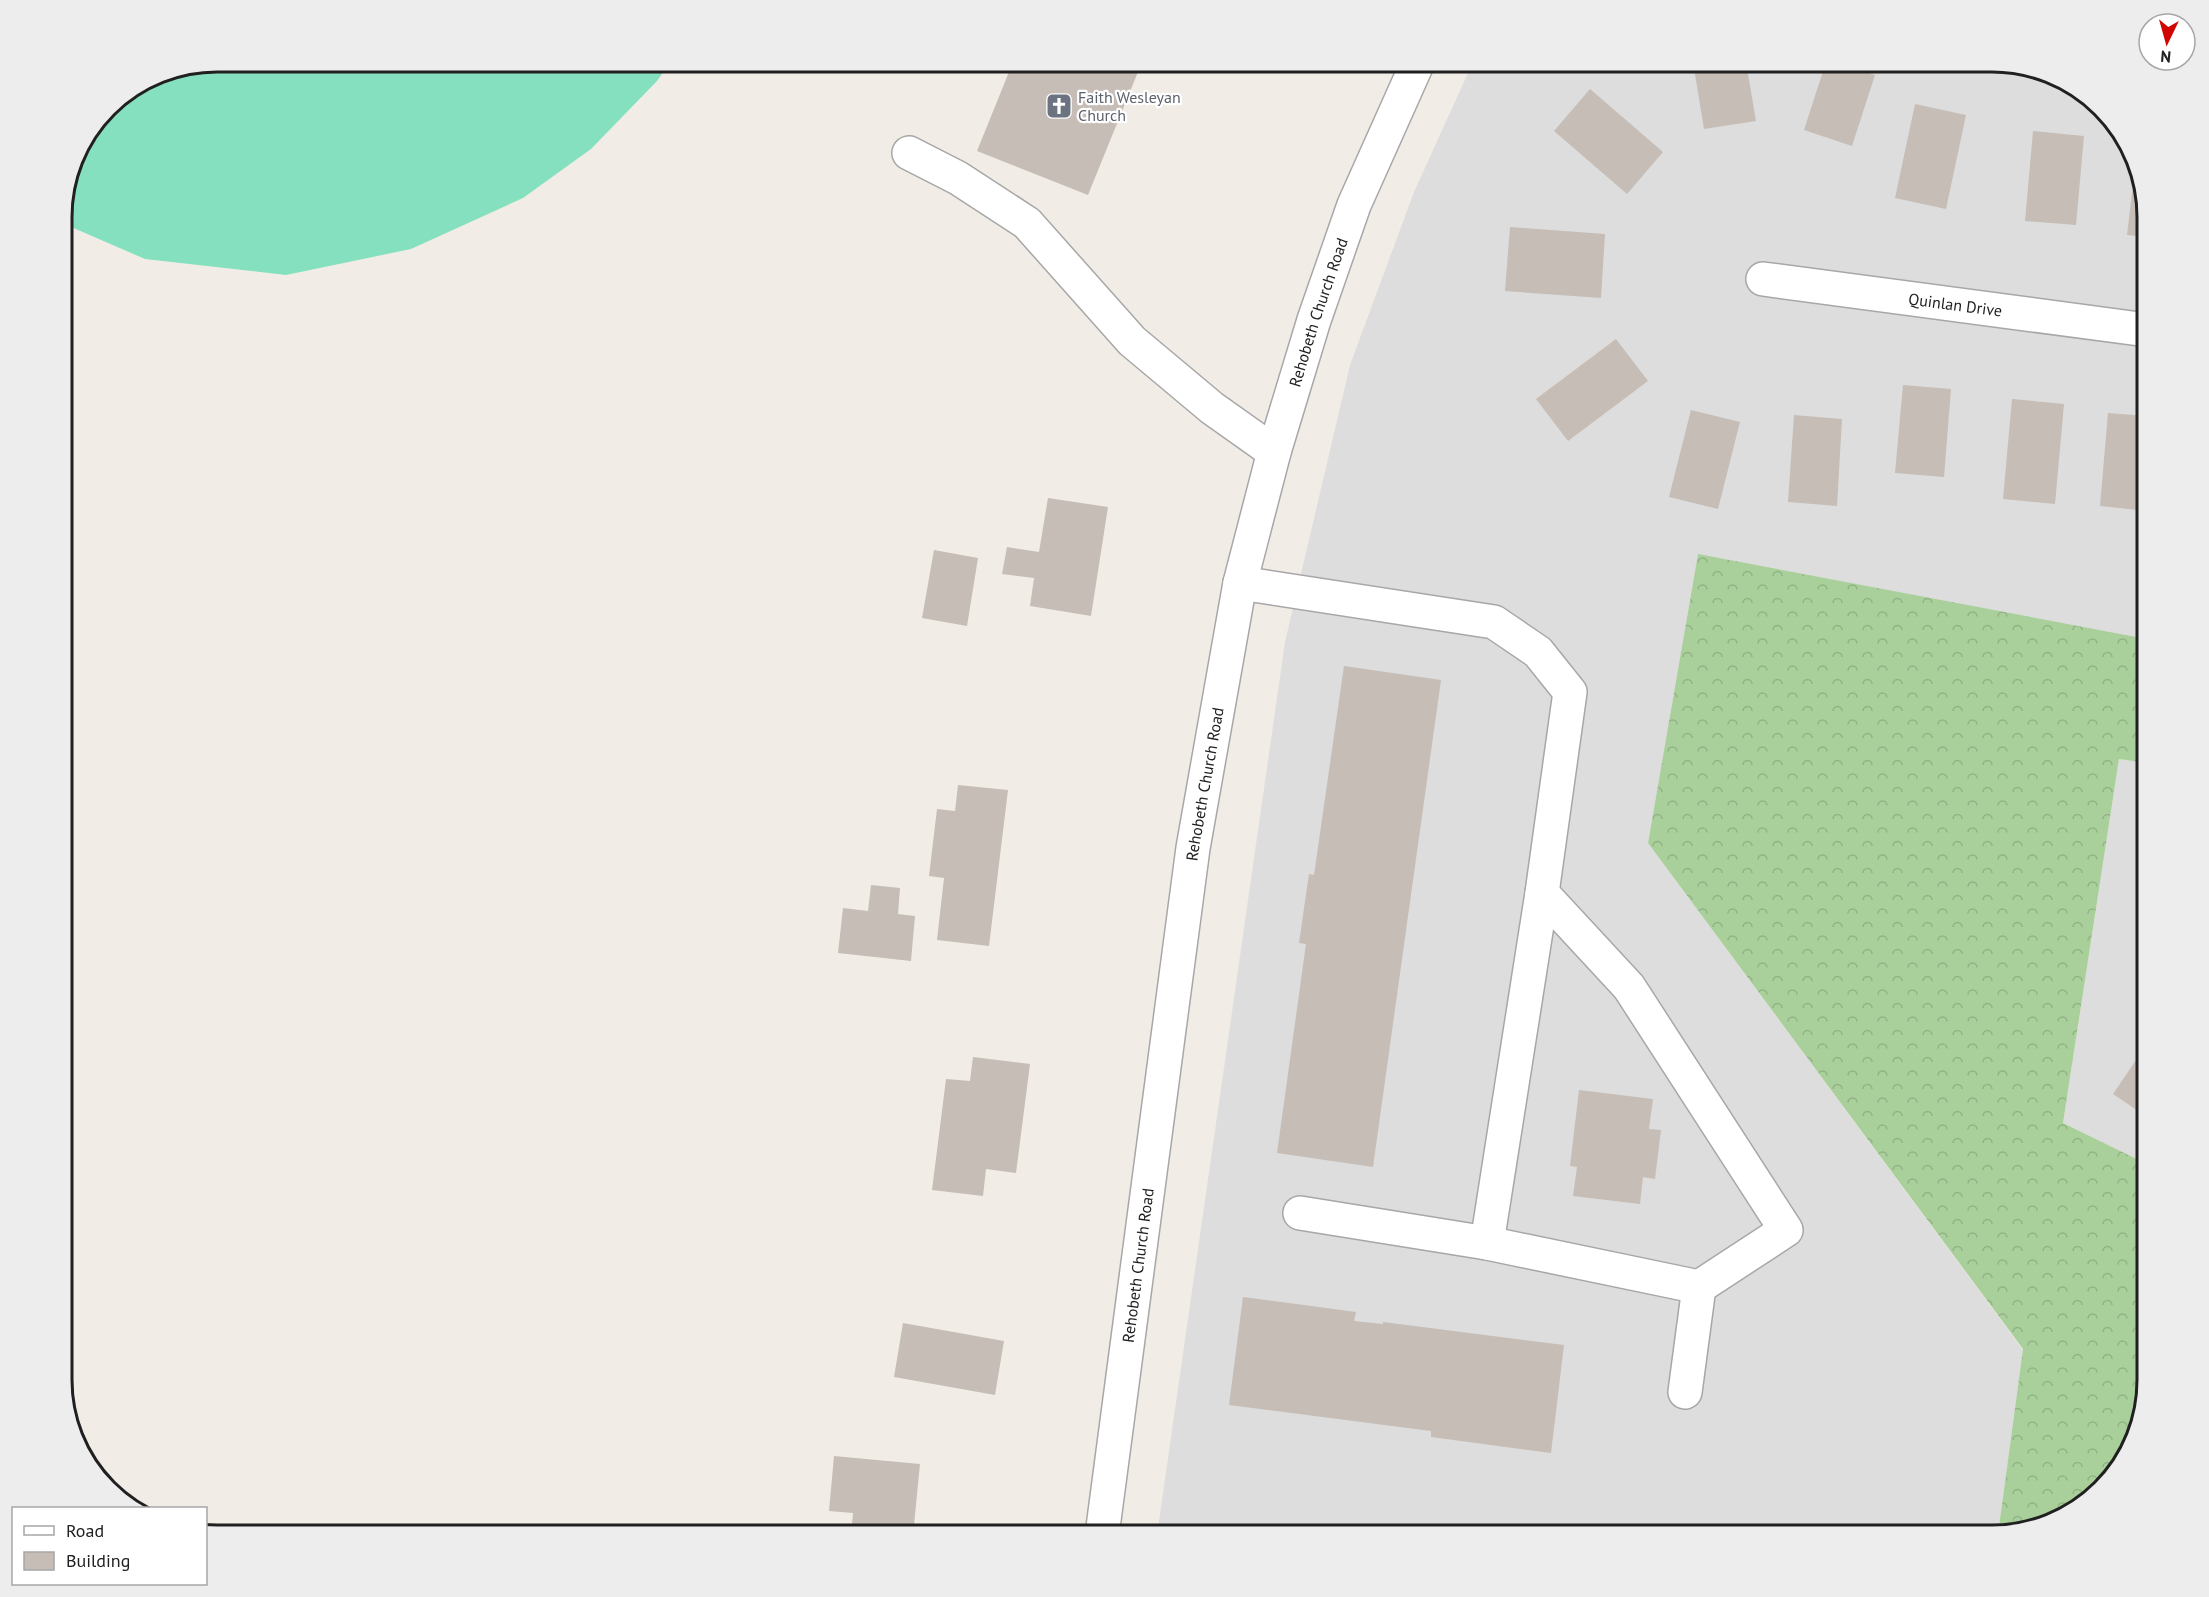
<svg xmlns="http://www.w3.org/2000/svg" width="2209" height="1597" font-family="'PT Sans',sans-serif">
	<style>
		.residential { fill: #dedddd }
		.forest { fill: url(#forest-crowns) }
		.pitch { fill: #84e0be }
		.building { fill: #c5bdb6 }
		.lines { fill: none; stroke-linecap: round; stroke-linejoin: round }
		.minor-casing { stroke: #a7a7a7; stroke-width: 36 }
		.minor { stroke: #fff; stroke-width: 33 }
		.labels { text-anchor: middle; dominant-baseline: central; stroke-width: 4.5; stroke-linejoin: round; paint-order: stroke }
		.worship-label { font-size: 16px; fill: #5b616d; stroke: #fff; text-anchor: start }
		.street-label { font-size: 16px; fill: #202020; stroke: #fff }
		.rim { fill: none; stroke: #202020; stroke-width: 3 }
	</style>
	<defs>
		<pattern id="forest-crowns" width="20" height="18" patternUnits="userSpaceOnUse" patternTransform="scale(1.5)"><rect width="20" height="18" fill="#a9d09b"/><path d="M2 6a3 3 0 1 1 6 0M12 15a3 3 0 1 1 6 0" fill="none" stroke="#91b285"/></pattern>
	</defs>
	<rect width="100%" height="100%" fill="#f1ede6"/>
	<!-- residential -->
	<g class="residential">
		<polygon points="1473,62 1992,62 2042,70 2086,93 2131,148 2147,217 2147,639 1698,555 1648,843 2023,1350 1998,1534 1157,1535 1285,642 1350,365 1414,192"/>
		<polygon points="2119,759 2147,763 2147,1164 2063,1123"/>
	</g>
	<!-- forest -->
	<polygon class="forest" points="1698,554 2147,639 2147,763 2119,759 2063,1123 2147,1164 2147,1380 2139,1430 2116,1474 2061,1519 1998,1534 2023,1349 1648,843"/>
	<!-- pitch -->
	<polygon class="pitch" points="217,62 670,62 657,81 591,149 523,198 411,249 286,275 145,259 62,223 62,207 78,148 114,100 158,73"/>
	<!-- building -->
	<g class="building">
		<polygon points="1013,62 1142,62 1088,195 977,151"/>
		<polygon points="1693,62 1746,62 1756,121 1704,129"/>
		<polygon points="1826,62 1833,62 1875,75 1852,146 1804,130"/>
		<polygon points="1590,89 1663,152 1627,194 1554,131"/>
		<polygon points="1915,104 1966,115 1946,209 1895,198"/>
		<polygon points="2033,131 2084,136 2076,225 2025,221"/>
		<polygon points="2135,167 2147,217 2147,237 2127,235"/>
		<polygon points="1510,227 1605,234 1601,298 1505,291"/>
		<polygon points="1616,339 1648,381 1568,441 1536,399"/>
		<polygon points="1903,385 1951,389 1944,477 1895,473"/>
		<polygon points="2012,399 2064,404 2055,504 2003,499"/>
		<polygon points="1691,410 1740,422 1718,509 1669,497"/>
		<polygon points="2108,413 2147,416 2147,511 2100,506"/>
		<polygon points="1794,415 1842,419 1837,506 1788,502"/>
		<polygon points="1048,498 1108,507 1091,616 1030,606 1034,578 1002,574 1007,547 1039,552"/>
		<polygon points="934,550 978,558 967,626 922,618"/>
		<polygon points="1344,666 1441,680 1373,1167 1277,1153 1306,944 1299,943 1309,874 1314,875"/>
		<polygon points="958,785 1008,790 989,946 937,940 944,878 929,876 937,809 955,811"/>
		<polygon points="871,885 900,888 898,914 915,916 911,961 838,953 843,908 868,911"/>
		<polygon points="2147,1044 2147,1117 2113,1094"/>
		<polygon points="973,1057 1030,1064 1016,1173 986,1169 983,1196 932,1190 946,1079 970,1081"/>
		<polygon points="1579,1090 1653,1099 1649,1129 1661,1130 1655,1179 1643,1177 1640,1204 1573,1196 1577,1167 1570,1166"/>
		<polygon points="1243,1297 1356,1312 1354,1321 1383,1324 1383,1322 1564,1345 1551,1453 1431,1437 1431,1431 1229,1405"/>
		<polygon points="903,1323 1004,1341 995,1395 894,1377"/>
		<polygon points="834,1456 920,1464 913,1535 851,1535 853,1513 829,1511"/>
	</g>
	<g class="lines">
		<!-- minor casing -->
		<g class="minor-casing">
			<g id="minor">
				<polyline points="909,153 958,178 1027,223 1132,341 1212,408 1274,452"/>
				<path id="s1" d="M1763,279l384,51"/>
				<polyline points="1240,583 1494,622 1538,652 1570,692 1542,893 1487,1243 1300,1213"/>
				<polyline points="1487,1243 1699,1287 1786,1230 1629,987 1542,893"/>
				<polyline points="1685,1392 1699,1287"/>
				<path id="s2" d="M1102,1535l91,-687 47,-265 34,-131 40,-132 40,-115 64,-143"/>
			</g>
		</g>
		<!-- minor -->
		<use href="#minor" class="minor"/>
	</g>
	<!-- icons -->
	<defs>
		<g id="church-square" transform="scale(1.35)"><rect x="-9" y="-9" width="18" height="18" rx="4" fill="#6b7280" stroke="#fff"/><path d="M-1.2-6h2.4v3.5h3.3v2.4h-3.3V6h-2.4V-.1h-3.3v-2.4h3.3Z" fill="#fff"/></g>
	</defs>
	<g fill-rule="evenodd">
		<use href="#church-square" x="1059" y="106"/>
	</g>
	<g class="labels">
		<!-- worship labels -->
		<g class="worship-label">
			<text x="1078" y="97">Faith Wesleyan<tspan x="1078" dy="18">Church</tspan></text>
		</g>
		<!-- street labels -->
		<g class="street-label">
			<text stroke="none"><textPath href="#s1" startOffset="194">Quinlan Drive</textPath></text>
			<text stroke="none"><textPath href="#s2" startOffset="1244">Rehobeth Church Road</textPath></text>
			<text stroke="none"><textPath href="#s2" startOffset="758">Rehobeth Church Road</textPath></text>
			<text stroke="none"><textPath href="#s2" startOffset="272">Rehobeth Church Road</textPath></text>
		</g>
	</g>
	<!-- crop -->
	<path d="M0 0H2209V1597H0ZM217 72H1992A145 145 0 0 1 2137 217V1380A145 145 0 0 1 1992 1525H217A145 145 0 0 1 72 1380V217A145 145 0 0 1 217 72Z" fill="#ededed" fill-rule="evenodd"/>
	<path class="rim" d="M217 72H1992A145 145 0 0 1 2137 217V1380A145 145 0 0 1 1992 1525H217A145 145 0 0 1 72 1380V217A145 145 0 0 1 217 72Z"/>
	<!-- legend -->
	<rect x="12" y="1507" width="195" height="78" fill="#ffffff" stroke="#a6a6a6" stroke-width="1.5"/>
	<rect x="24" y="1526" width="30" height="9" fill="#ffffff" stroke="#a6a6a6" stroke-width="1.5"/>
	<text x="66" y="1537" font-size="18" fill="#202020">Road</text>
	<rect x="24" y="1552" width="30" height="18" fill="#c5bdb6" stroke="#a6a6a6" stroke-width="1.5"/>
	<text x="66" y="1567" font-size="18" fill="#202020">Building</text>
	<!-- north arrow -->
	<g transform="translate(2167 42) rotate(185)"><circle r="28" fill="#ffffff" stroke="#a6a6a6" stroke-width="1.5"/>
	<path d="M0-4.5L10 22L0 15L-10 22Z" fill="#d00500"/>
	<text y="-9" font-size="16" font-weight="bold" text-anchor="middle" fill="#202020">N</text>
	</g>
</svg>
